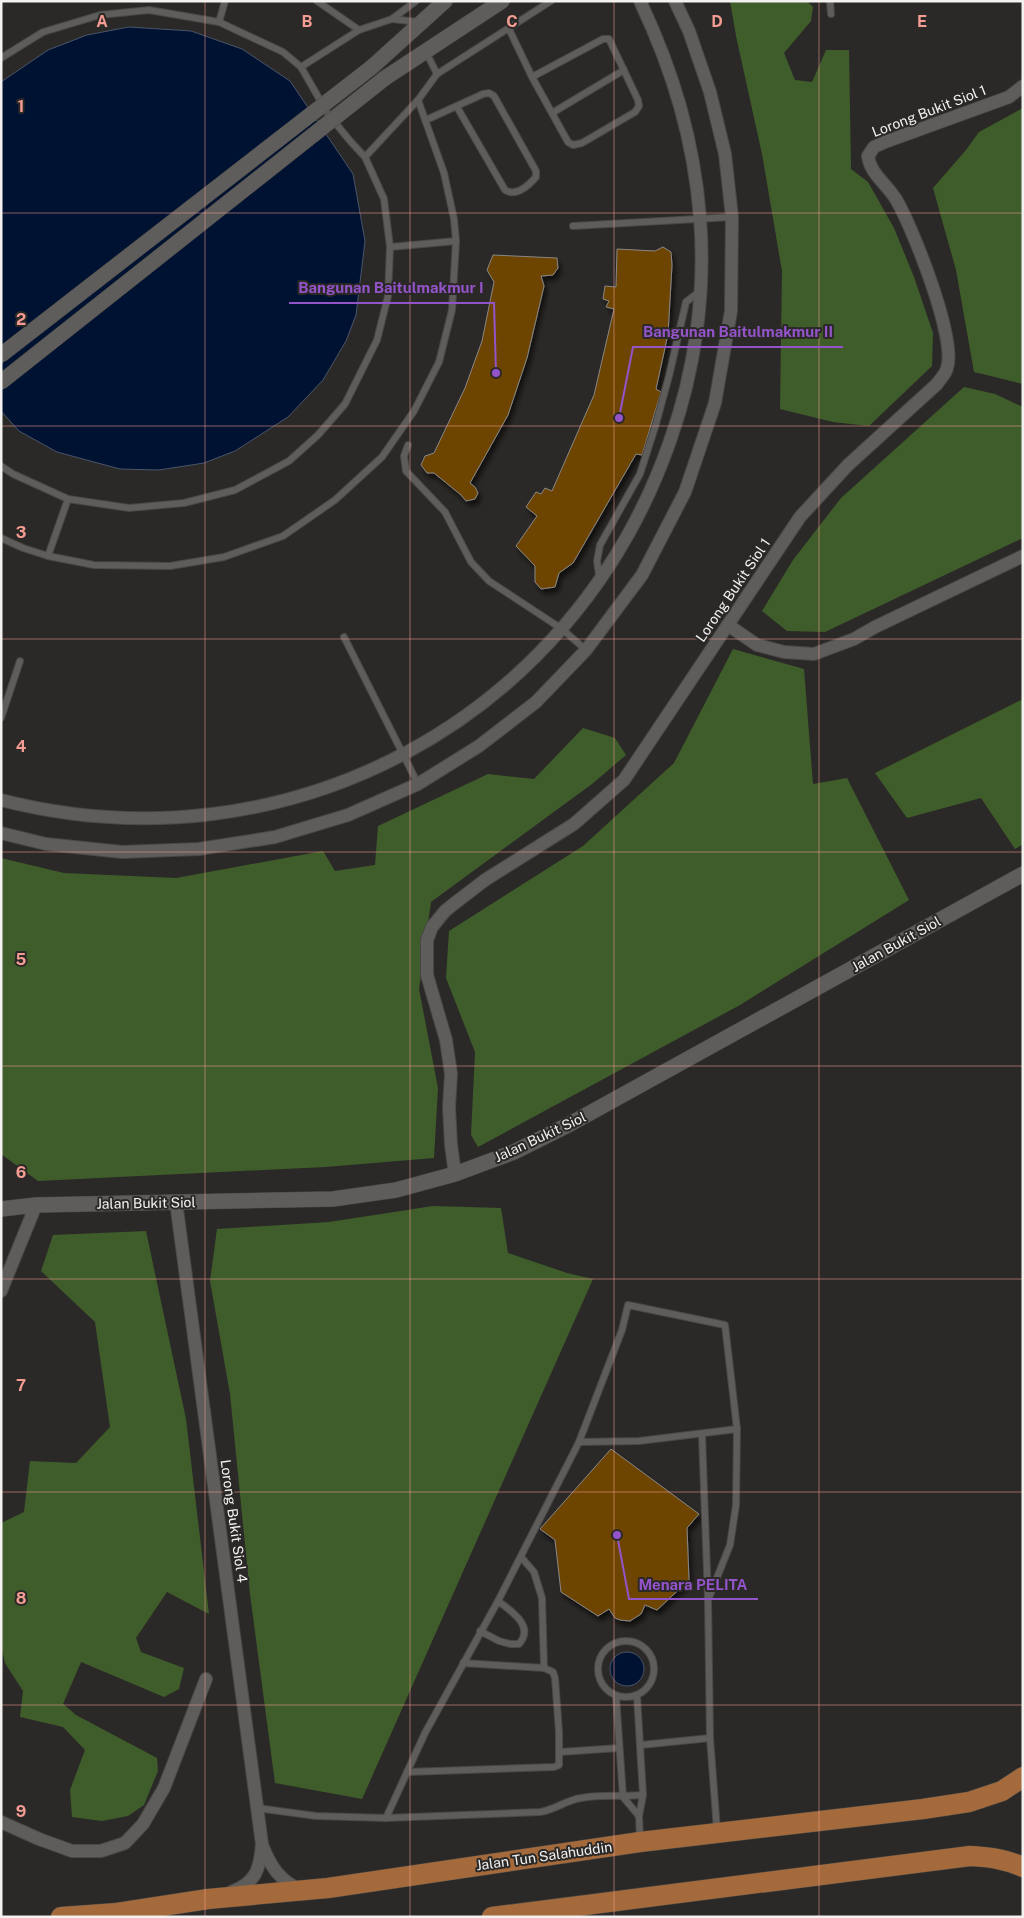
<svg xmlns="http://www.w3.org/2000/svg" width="1024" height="1918" font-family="'Public Sans',sans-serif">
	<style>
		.green { fill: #3f5d2a }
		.water { fill: #001231; stroke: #49556b }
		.building { fill: #6e4400; stroke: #898785; filter: url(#shadow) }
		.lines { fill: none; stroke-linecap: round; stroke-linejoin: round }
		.service-casing { stroke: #494846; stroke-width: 8 }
		.minor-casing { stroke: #494846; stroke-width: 14 }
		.tertiary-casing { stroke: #494846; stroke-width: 16 }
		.primary-casing { stroke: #494846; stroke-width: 21 }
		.service { stroke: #5e5d5b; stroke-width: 6 }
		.minor { stroke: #5e5d5b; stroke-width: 12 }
		.tertiary { stroke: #5e5d5b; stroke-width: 15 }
		.primary { stroke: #a46a3b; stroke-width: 20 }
		.tertiary-bridge-casing { stroke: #494846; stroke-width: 16; stroke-linecap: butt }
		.tertiary-bridge { stroke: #5e5d5b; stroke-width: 15 }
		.grid { fill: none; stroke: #f59c93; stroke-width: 1; stroke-opacity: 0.55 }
		.labels { text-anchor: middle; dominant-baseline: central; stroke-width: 4; stroke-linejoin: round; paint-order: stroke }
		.street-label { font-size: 14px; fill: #f3f2f1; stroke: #2b2927 }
		.grid-label { font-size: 16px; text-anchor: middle; font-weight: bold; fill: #f59c93; stroke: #2b2927; stroke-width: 4; stroke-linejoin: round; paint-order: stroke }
		.leader { fill: none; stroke: #9354c9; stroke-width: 2 }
		.callout-dot { fill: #9354c9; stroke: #2b2927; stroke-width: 2 }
		.callout-label { font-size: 15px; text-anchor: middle; font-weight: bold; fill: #9354c9; stroke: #2b2927; stroke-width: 4; stroke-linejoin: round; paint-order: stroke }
	</style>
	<defs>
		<filter id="shadow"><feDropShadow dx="3" dy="5" stdDeviation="2.5" flood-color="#0009"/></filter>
	</defs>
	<rect width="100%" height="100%" fill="#2b2927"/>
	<!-- green -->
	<g class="green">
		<polygon points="730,1 807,1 813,7 811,21 784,53 795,80 812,82 826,50 849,50 851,169 868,182 894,228 914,277 933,333 932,366 869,426 833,422 780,409 782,271 762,154 736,36"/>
		<polygon points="1023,108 1023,384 974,372 956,270 933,188 966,150 979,132"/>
		<polygon points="964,387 995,394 1023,407 1023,538 825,632 787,631 762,611 793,560 841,498"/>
		<polygon points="733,649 804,669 813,784 847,778 909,900 740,1005 478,1147 471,1135 475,1052 446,978 449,931 583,846 674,763"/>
		<polygon points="1023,699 1023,844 1015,849 981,798 907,818 875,773"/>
		<polygon points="583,728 615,738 626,755 592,784 431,902 419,989 438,1088 434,1158 325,1167 38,1181 1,1154 1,858 64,873 176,878 323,851 335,871 375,865 378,826 488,774 534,779"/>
		<polygon points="433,1206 501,1208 508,1253 567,1273 593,1279 362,1799 275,1783 250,1594 230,1394 210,1281 217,1229 329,1222"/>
		<polygon points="146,1231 186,1419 209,1614 167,1592 136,1638 141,1652 184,1668 179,1689 164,1697 81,1662 63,1704 76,1715 157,1758 158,1771 144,1805 128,1816 102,1821 72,1817 70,1790 85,1750 63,1727 20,1717 23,1691 5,1663 1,1645 1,1523 24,1512 30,1461 76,1463 110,1427 95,1322 41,1271 53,1235"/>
	</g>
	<!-- water -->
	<g class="water">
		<polygon points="129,27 191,31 242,49 290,81 353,174 365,241 356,315 346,341 323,380 288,417 235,451 204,463 159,470 120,469 57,452 19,431 1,411 1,82 48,50 87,35"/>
		<circle cx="627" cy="1669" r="17"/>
	</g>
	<!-- building -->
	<g class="building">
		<polygon points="663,247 671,252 672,265 668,334 656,389 661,392 642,455 636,454 573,563 559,573 555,587 541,589 535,582 535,566 516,546 537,516 526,507 536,492 541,494 545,488 552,491 594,395 614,309 606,307 609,301 603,299 605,286 616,287 617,249 655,251"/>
		<polygon points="493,255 557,258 558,268 553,275 541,276 544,286 527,358 508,415 470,483 475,487 478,493 475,499 466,501 461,495 434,473 427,473 421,465 425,456 434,453 465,388 482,341 494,282 487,270"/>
		<polygon points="611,1449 699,1514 687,1528 689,1580 657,1610 645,1605 641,1614 630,1621 620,1620 615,1618 609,1609 598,1616 561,1592 555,1540 540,1529"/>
	</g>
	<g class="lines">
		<!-- service casing -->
		<g class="service-casing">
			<g id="service">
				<polyline points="317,1 359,30"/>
				<polyline points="830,1 831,14"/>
				<polyline points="392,19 418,22"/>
				<polyline points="219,22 225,1"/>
				<polyline points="509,29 532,77 568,142 573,145 582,143 635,112 639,106 638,100 609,39 603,39 532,77"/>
				<polyline points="426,52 437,74"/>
				<polyline points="1,58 43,32 100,15 149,10 219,22 283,52 301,67 328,114 351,142 365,157 384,199 390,247 388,296 377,340 345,404 318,435 289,461 235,490 184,503 129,508 68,499 13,474 1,466"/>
				<polyline points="301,67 359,30 392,19 416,1"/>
				<polyline points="552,113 624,70"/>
				<path d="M426,120l57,-26 6,-1 5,3 42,75v6c-7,8 -20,20 -31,13l-48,-83"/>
				<polyline points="365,157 418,100 437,74 551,1"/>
				<polyline points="573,226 732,217"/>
				<polyline points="390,247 456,241"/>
				<polyline points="408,445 404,456 406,471 445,512 471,562 489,581 562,629 586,650"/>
				<polyline points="1,538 23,548 48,556 94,565 170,566 224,557 283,536 335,500 382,457 414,411 439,362 452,310 456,241 454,219 444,173 418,100"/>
				<polyline points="48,556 68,499"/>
				<polyline points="599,575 597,561 600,545 640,474 656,424 669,376 686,302 699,292"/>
				<polyline points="344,637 418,784"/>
				<polyline points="1,718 20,661"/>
				<polyline points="702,1435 708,1598"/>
				<polyline points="579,1442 639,1441 737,1429"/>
				<polyline points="521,1557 534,1572 542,1598 544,1668"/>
				<path d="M480,1631l19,10 11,3h9c16,-18 -8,-33 -21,-43"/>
				<circle cx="626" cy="1669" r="28"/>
				<polyline points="616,1696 623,1797 639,1816"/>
				<polyline points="637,1696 643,1795 639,1816 640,1839"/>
				<polyline points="641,1745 710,1738"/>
				<polyline points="560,1752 619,1748"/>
				<polyline points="407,1772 554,1767 559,1765 559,1732 555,1678 553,1672 544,1668 463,1663"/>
				<path d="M257,1808l59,8 70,2 154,-6c15,-2 26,-12 41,-14 20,-4 42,-1 62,-3"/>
				<polyline points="386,1818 425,1733 498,1601 579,1442 622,1330 628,1305 725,1325 737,1429 736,1505 730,1545 708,1600 710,1738 717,1830"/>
			</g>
		</g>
		<!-- minor casing -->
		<g class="minor-casing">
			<g id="minor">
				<polyline points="728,625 757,645 784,652 814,654 854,639 875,627 1023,556"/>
				<path d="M1,800c286,73 572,-80 669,-359 25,-70 36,-148 30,-223 -6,-78 -27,-147 -60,-217"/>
				<polyline points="1,833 46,844 122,852 199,849 275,837 348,815 418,784 479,746 536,702 586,650 642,575 685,492 715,403 731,311 732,217 725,154 710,92 689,31 675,1"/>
				<path d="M455,1174l-4,-29 -2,-38 2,-33 -5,-34 -19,-65v-35l5,-13 13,-16 10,-8 30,-23 89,-56 50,-44 176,-263 48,-52 89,-81c3,-5 9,-10 10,-16 10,-29 -34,-139 -50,-167 -9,-16 -27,-27 -29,-45l6,-9 11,-5 124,-45 14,-11"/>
				<path d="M176,1202l86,642c-2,25 -6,39 -31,48"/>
				<polyline points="1,1291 36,1205"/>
				<polyline points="1,1822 39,1839 72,1851 101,1851 125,1843 143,1824 164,1788 206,1679"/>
				<path d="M263,1847c8,20 17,34 38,43"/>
			</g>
		</g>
		<!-- tertiary casing -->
		<g class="tertiary-casing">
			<g id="tertiary">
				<polyline points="372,67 445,1"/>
				<polyline points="385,78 502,1"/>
				<polyline points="1,1209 36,1205 333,1199 396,1190 455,1174 514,1152 570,1124 1023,874"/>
			</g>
		</g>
		<!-- primary casing -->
		<g class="primary-casing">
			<g id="primary">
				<polyline points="61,1917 117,1913 208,1899 328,1888 640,1842 923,1809 969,1802 1002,1791 1023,1777"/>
				<path d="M492,1917l478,-61c19,1 35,3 53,11"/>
			</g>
		</g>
		<!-- service -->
		<use href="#service" class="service"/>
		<!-- minor -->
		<use href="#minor" class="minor"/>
		<!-- tertiary -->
		<use href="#tertiary" class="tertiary"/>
		<!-- primary -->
		<use href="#primary" class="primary"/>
		<!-- tertiary-bridge casing -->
		<g class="tertiary-bridge-casing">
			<g id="tertiary-bridge">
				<polyline points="1,355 372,67"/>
				<polyline points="1,382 385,78"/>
			</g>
		</g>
		<!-- tertiary-bridge -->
		<use href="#tertiary-bridge" class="tertiary-bridge"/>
	</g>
	<!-- grid -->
	<path class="grid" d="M205,1v1916M410,1v1916M614,1v1916M819,1v1916M1,213h1022M1,426h1022M1,639h1022M1,852h1022M1,1066h1022M1,1279h1022M1,1492h1022M1,1705h1022"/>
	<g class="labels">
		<!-- street labels -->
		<g class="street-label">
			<text transform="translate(929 111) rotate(-21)">Lorong Bukit Siol 1</text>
			<text transform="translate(733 590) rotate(-56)">Lorong Bukit Siol 1</text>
			<text transform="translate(896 944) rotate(-29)">Jalan Bukit Siol</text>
			<text transform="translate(540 1137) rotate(-25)">Jalan Bukit Siol</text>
			<text transform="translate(146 1203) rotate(-1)">Jalan Bukit Siol</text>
			<text transform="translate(234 1521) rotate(82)">Lorong Bukit Siol 4</text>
			<text transform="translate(544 1856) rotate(-8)">Jalan Tun Salahuddin</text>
		</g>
	</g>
	<g class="grid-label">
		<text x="102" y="27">A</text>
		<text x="307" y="27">B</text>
		<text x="512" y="27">C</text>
		<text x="717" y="27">D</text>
		<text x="922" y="27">E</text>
		<text x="21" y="112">1</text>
		<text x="21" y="325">2</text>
		<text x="21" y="538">3</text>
		<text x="21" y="752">4</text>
		<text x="21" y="965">5</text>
		<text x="21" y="1178">6</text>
		<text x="21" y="1391">7</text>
		<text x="21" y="1604">8</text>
		<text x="21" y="1817">9</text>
	</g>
	<!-- callouts -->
	<path class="leader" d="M496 373L494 303H289M619 418L633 347H843M617 1535L629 1599H758"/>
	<g class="callout-dot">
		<circle cx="496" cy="373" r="5"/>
		<circle cx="619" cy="418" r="5"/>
		<circle cx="617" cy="1535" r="5"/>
	</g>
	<g class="callout-label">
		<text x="391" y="293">Bangunan Baitulmakmur I</text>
		<text x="738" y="337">Bangunan Baitulmakmur II</text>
		<text x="693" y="1590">Menara PELITA</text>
	</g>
	<!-- border -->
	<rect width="1024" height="1918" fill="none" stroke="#f3f2f1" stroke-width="5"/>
</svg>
